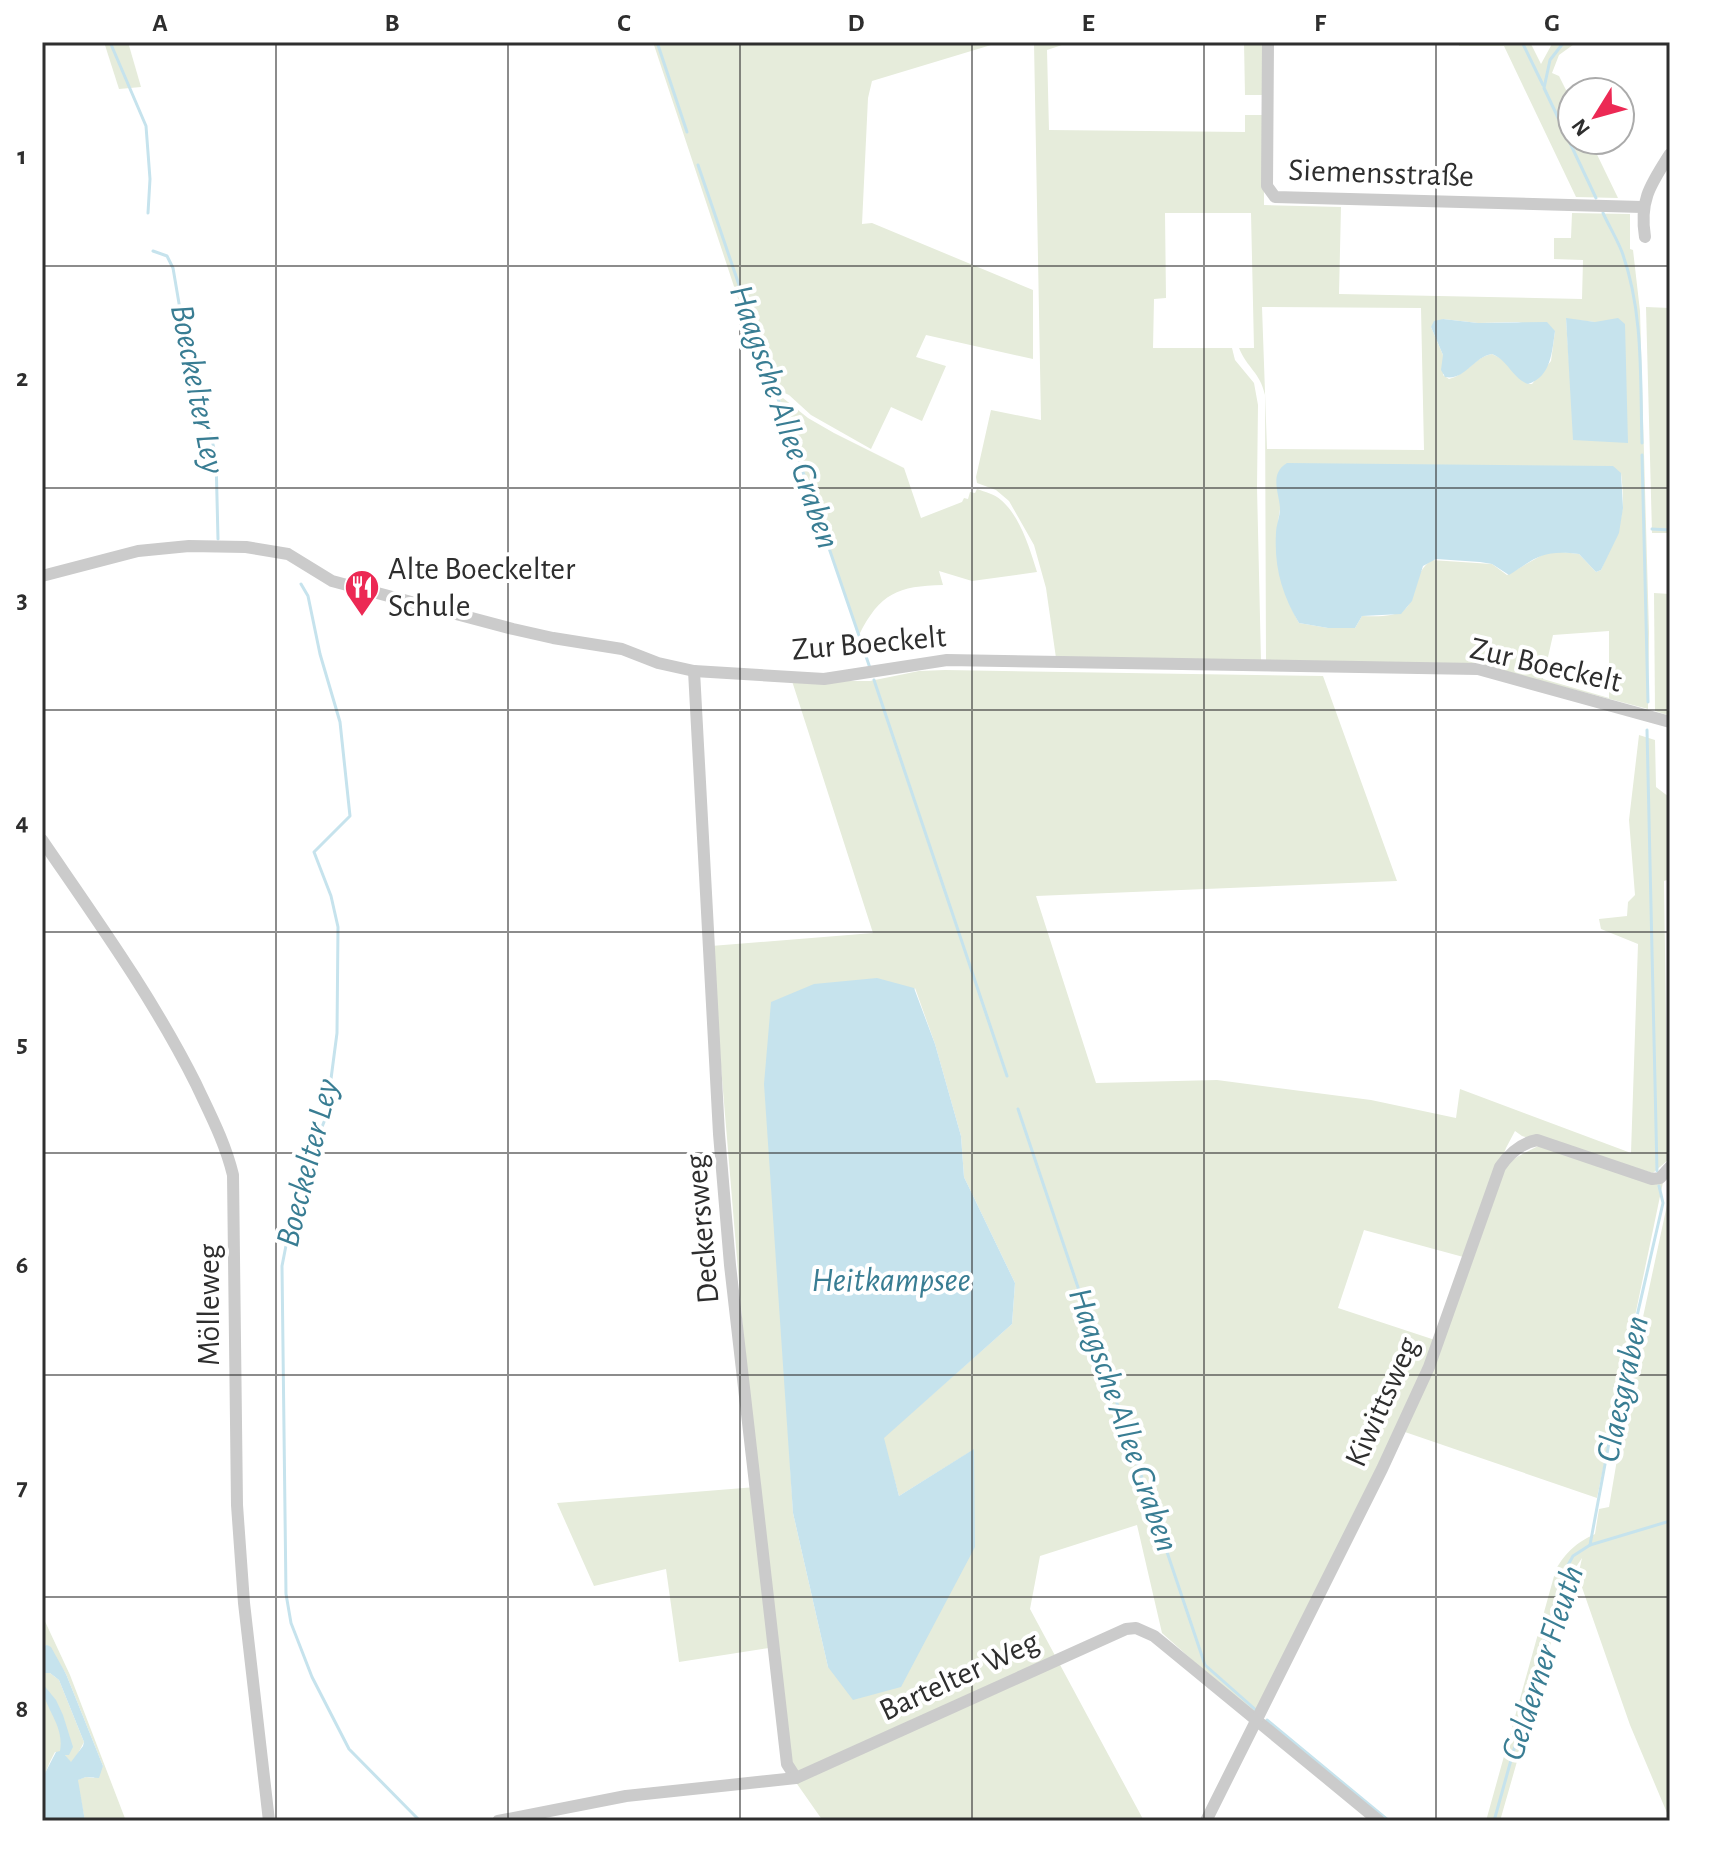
<svg xmlns="http://www.w3.org/2000/svg" width="1712" height="1863" font-family="'Alegreya Sans',sans-serif">
	<style>
		.green { fill: #e6ecdb; fill-rule: evenodd }
		.water { fill: #c6e3ed }
		.lines { fill: none; stroke-linecap: round; stroke-linejoin: round }
		.stream { stroke: #c6e3ed; stroke-width: 3 }
		.minor { stroke: #cbcbcb; stroke-width: 12 }
		.grid { fill: none; stroke: #2e2e2e; stroke-width: 2; stroke-opacity: 0.55 }
		.labels { text-anchor: middle; dominant-baseline: central; stroke-width: 8; stroke-linejoin: round; paint-order: stroke }
		.street-label { font-size: 32px; fill: #2e2e2e; stroke: #fff }
		.poi-label { font-size: 32px; fill: #2e2e2e; stroke: #fff; text-anchor: start }
		.water-label { font-size: 34px; font-style: italic; fill: #397d93; stroke: #fff }
		.neatline { fill: none; stroke: #2e2e2e; stroke-width: 3 }
		.grid-label { font-size: 26px; text-anchor: middle; font-weight: bold; fill: #2e2e2e }
	</style>
	<rect width="100%" height="100%" fill="#fff"/>
	<!-- green -->
	<g class="green">
		<polygon points="104,42 128,42 141,87 119,89"/>
		<polygon points="653,42 1001,42 872,81 868,98 862,224 872,223 1033,290 1033,359 926,335 916,357 946,366 922,421 891,407 871,449 811,415 789,395 776,389 761,346 773,387 768,389"/>
		<path d="M1071,42l-24,8 2,80 196,2v-17h19v90l77,2 -2,87 243,5 1,-39 -29,-1v-21h17l1,-25 58,1v35l3,1 7,61 9,321 -1,77 -153,-40 -6,-5 -4,3 -219,-6 -1,-266c-5,-23 -18,-27 -26,-47h15l-3,-135h-86l1,85 -12,1 -1,49h79l3,12 19,23 4,22 -1,82 4,174 -205,-3 -10,-70 -12,-43 -25,-44 -13,-11 -19,-7 -1,-6 15,-67 50,10 -7,-377zM1262,307l159,1 3,142 -157,-1zM1443,319l35,4 40,-1 37,9 -4,30 -19,23h-4l-26,-25 -10,-5c-17,3 -26,21 -43,25l-6,-4v-20l-12,-28zM1566,319l29,3 -24,68zM1621,473c6,47 -3,56 -20,97l-5,2 -17,-18 -26,-3 -9,3 -37,21 -15,-11 -61,-4c-33,28 3,60 -69,56l-7,12h-27l-29,-5c-20,-35 -26,-75 -19,-114zM1609,631v67l-66,-19 10,-44z"/>
		<polygon points="1244,42 1263,42 1264,95 1245,95"/>
		<polygon points="1459,42 1530,42 1541,64 1553,42 1577,42 1559,55 1552,73 1559,76 1572,102 1572,140 1590,140 1618,198 1576,197 1504,46 1459,46"/>
		<polygon points="1646,307 1670,308 1670,533 1652,533"/>
		<path d="M778,394l30,24 26,15 70,35 17,50 41,-16 2,-4 4,1 2,-7 5,1 2,-4c8,3 18,5 24,11 19,16 29,49 36,72l-65,9 -33,-10 4,14c-45,1 -63,8 -84,50z"/>
		<polygon points="1654,593 1670,594 1670,716 1655,711"/>
		<path d="M945,670l378,6 74,205 -361,15 60,187 121,-3 154,20 85,18 4,-29 171,64 7,-209 -37,-15 -2,-10 28,-3 1,-14 7,-7 -6,-75 10,-85 16,5 1,47 13,10 1,82 -6,2 4,279 -15,13 -131,-37 -7,-5 -9,17 -39,110 -103,-28 -26,78 100,33 -182,376 -94,-84 -25,-108 -97,31 -10,53 114,212h-321l-35,-50 -19,-123 -90,14 -13,-93 -72,17 -37,-83 199,-16 -45,-541 162,-13 -81,-252h78l49,-10zM915,988l20,56 26,92 3,41 51,106 -3,41 -129,114 16,58 74,-46 -145,217 -35,-154 -11,-191z"/>
		<polygon points="1544,1143 1663,1182 1597,1498 1402,1431 1504,1167 1517,1157"/>
		<path d="M1670,1191v629l-40,-95 -52,-149 4,-18 -12,18 -70,245h-14l70,-252c11,-18 20,-26 39,-35l4,-25 10,-2 25,-148z"/>
		<polygon points="42,1615 70,1675 126,1821 85,1821 77,1780 86,1777 94,1778 103,1766 66,1674 47,1645 42,1646"/>
		<path d="M42,1673h8l9,7 25,62 -10,19 -3,2 -7,-9 -9,-2c-17,31 -10,36 -11,69h-2z"/>
	</g>
	<!-- water -->
	<g class="water">
		<polygon points="1566,318 1595,322 1618,318 1625,324 1628,443 1573,440"/>
		<path d="M1443,319l35,4 69,-1 8,9c-3,21 -4,46 -27,53 -16,-6 -20,-24 -36,-30 -19,3 -27,27 -47,23l-4,-7 2,-15 -12,-28 3,-6z"/>
		<path d="M1287,463l326,3 8,7 2,35 -4,25 -18,37 -5,2 -17,-18c-35,-4 -41,2 -70,21l-17,-11 -12,-2 -44,-3 -13,7 -11,35 -11,13 -39,2 -7,12h-27l-29,-5c-17,-28 -25,-56 -23,-90 0,-8 4,-16 4,-25 -1,-16 -11,-34 7,-45z"/>
		<polygon points="877,978 914,988 935,1044 961,1136 964,1177 1015,1283 1012,1324 884,1438 899,1496 974,1449 975,1547 901,1687 853,1700 828,1667 793,1513 764,1084 771,1002 814,984"/>
		<path d="M47,1645l4,2 15,27 37,92 -4,12 -13,-1 -8,3 7,41h-41l-1,-44 13,-25 4,-1c5,-27 -18,-44 -18,-68l14,17 7,15 10,32 -4,8h-4l6,7 12,-16 1,-4 -25,-62 -9,-7h-8v-27z"/>
	</g>
	<g class="lines">
		<!-- stream -->
		<g class="stream">
			<polyline points="110,42 146,126 150,179 148,213"/>
			<polyline points="657,42 687,132"/>
			<polyline points="1522,42 1543,85"/>
			<polyline points="1564,42 1550,60 1544,88 1596,198"/>
			<polyline points="698,165 870,668"/>
			<path d="M1603,213c6,13 14,26 19,39 22,61 18,128 20,191"/>
			<polyline points="153,251 167,256 173,268 192,380 202,398 216,457 218,539"/>
			<polyline points="1642,455 1648,702"/>
			<polyline points="1652,529 1670,530"/>
			<polyline points="301,584 308,596 320,654 340,722 350,816 314,852 331,896 338,927 337,1033 326,1117 297,1189 282,1266 286,1594 291,1623 312,1677 349,1749 420,1821"/>
			<polyline points="874,680 1007,1076"/>
			<polyline points="1647,730 1657,1171"/>
			<polyline points="1018,1109 1205,1665 1257,1711"/>
			<polyline points="1590,1545 1614,1416 1663,1203 1659,1186"/>
			<polyline points="1267,1720 1389,1821"/>
			<polyline points="1494,1821 1563,1574 1573,1556 1590,1545 1670,1521"/>
		</g>
		<!-- minor -->
		<g class="minor">
			<polyline points="1268,42 1267,186 1275,197 1642,207"/>
			<path d="M1645,237c-6,-37 6,-53 25,-83"/>
			<polyline points="42,576 138,551 189,546 246,547 288,554 332,581 513,629 553,638 622,649 658,663 694,671 824,679 947,660 1478,669 1670,722"/>
			<polyline points="694,671 719,1134 730,1265 787,1764 796,1778"/>
			<path d="M42,840c54,79 111,158 154,244 14,30 29,58 37,91l4,330 7,98 25,218"/>
			<polyline points="498,1821 626,1796 796,1778 1126,1629 1136,1628 1154,1636 1379,1821"/>
			<path d="M1206,1821l176,-352 47,-102 71,-200c9,-13 21,-24 37,-27l115,39 8,-1 10,-11"/>
		</g>
	</g>
	<!-- grid -->
	<path class="grid" d="M276,42v1779M508,42v1779M740,42v1779M972,42v1779M1204,42v1779M1436,42v1779M42,266h1628M42,488h1628M42,710h1628M42,932h1628M42,1153h1628M42,1375h1628M42,1597h1628"/>
	<!-- icons -->
	<defs>
		<g id="restaurant-pin" transform="scale(1.8)"><path d="M0 17L-7.5 6A9.5 9.5 0 1 1 7.5 6Z" fill="#ec2954" stroke="#fff"/><path d="M-5-6h1v4h1v-4h1v4h1v-4h1v5L-1.5 .5V6h-2V.5L-5-1ZM5-6V6H3V1.5H1.5Q1.5-4 5-6Z" fill="#fff"/></g>
	</defs>
	<g fill-rule="evenodd">
		<use href="#restaurant-pin" x="362" y="587"/>
	</g>
	<g class="labels">
		<!-- street labels -->
		<g class="street-label">
			<text transform="translate(1381 173) rotate(2)">Siemensstraße</text>
			<text transform="translate(869 643) rotate(-5)">Zur Boeckelt</text>
			<text transform="translate(1546 665) rotate(13)">Zur Boeckelt</text>
			<text transform="translate(702 1229) rotate(-95)">Deckersweg</text>
			<text transform="translate(209 1305) rotate(-90)">Mölleweg</text>
			<text transform="translate(1382 1402) rotate(-66)">Kiwittsweg</text>
			<text transform="translate(959 1676) rotate(-25)">Bartelter Weg</text>
		</g>
		<!-- poi labels -->
		<g class="poi-label">
			<text x="388" y="569">Alte Boeckelter<tspan x="388" dy="37">Schule</tspan></text>
		</g>
		<!-- water labels -->
		<g class="water-label">
			<text transform="translate(197 389) rotate(79)">Boeckelter Ley</text>
			<text transform="translate(784 417) rotate(71)">Haagsche Allee Graben</text>
			<text transform="translate(308 1163) rotate(-76)">Boeckelter Ley</text>
			<text x="891" y="1281">Heitkampsee</text>
			<text transform="translate(1623 1389) rotate(-78)">Claesgraben</text>
			<text transform="translate(1123 1420) rotate(71)">Haagsche Allee Graben</text>
			<text transform="translate(1543 1663) rotate(-72)">Gelderner Fleuth</text>
		</g>
	</g>
	<!-- border -->
	<rect width="1712" height="1863" fill="none" stroke="#ffffff" stroke-width="88"/>
	<!-- north arrow -->
	<g transform="translate(1596 116) rotate(233)"><circle r="38" fill="#ffffff" stroke="#ababab" stroke-width="2"/>
	<path d="M0-6L14 30L0 20L-14 30Z" fill="#ec2954"/>
	<text y="-12" font-size="22" font-weight="bold" text-anchor="middle" fill="#2e2e2e">N</text>
	</g>
	<rect x="44" y="44" width="1624" height="1775" class="neatline"/>
	<g class="grid-label">
		<text x="160" y="31">A</text>
		<text x="392" y="31">B</text>
		<text x="624" y="31">C</text>
		<text x="856" y="31">D</text>
		<text x="1088" y="31">E</text>
		<text x="1320" y="31">F</text>
		<text x="1552" y="31">G</text>
		<text x="22" y="164">1</text>
		<text x="22" y="386">2</text>
		<text x="22" y="608">3</text>
		<text x="22" y="830">4</text>
		<text x="22" y="1052">5</text>
		<text x="22" y="1273">6</text>
		<text x="22" y="1495">7</text>
		<text x="22" y="1717">8</text>
	</g>
</svg>
